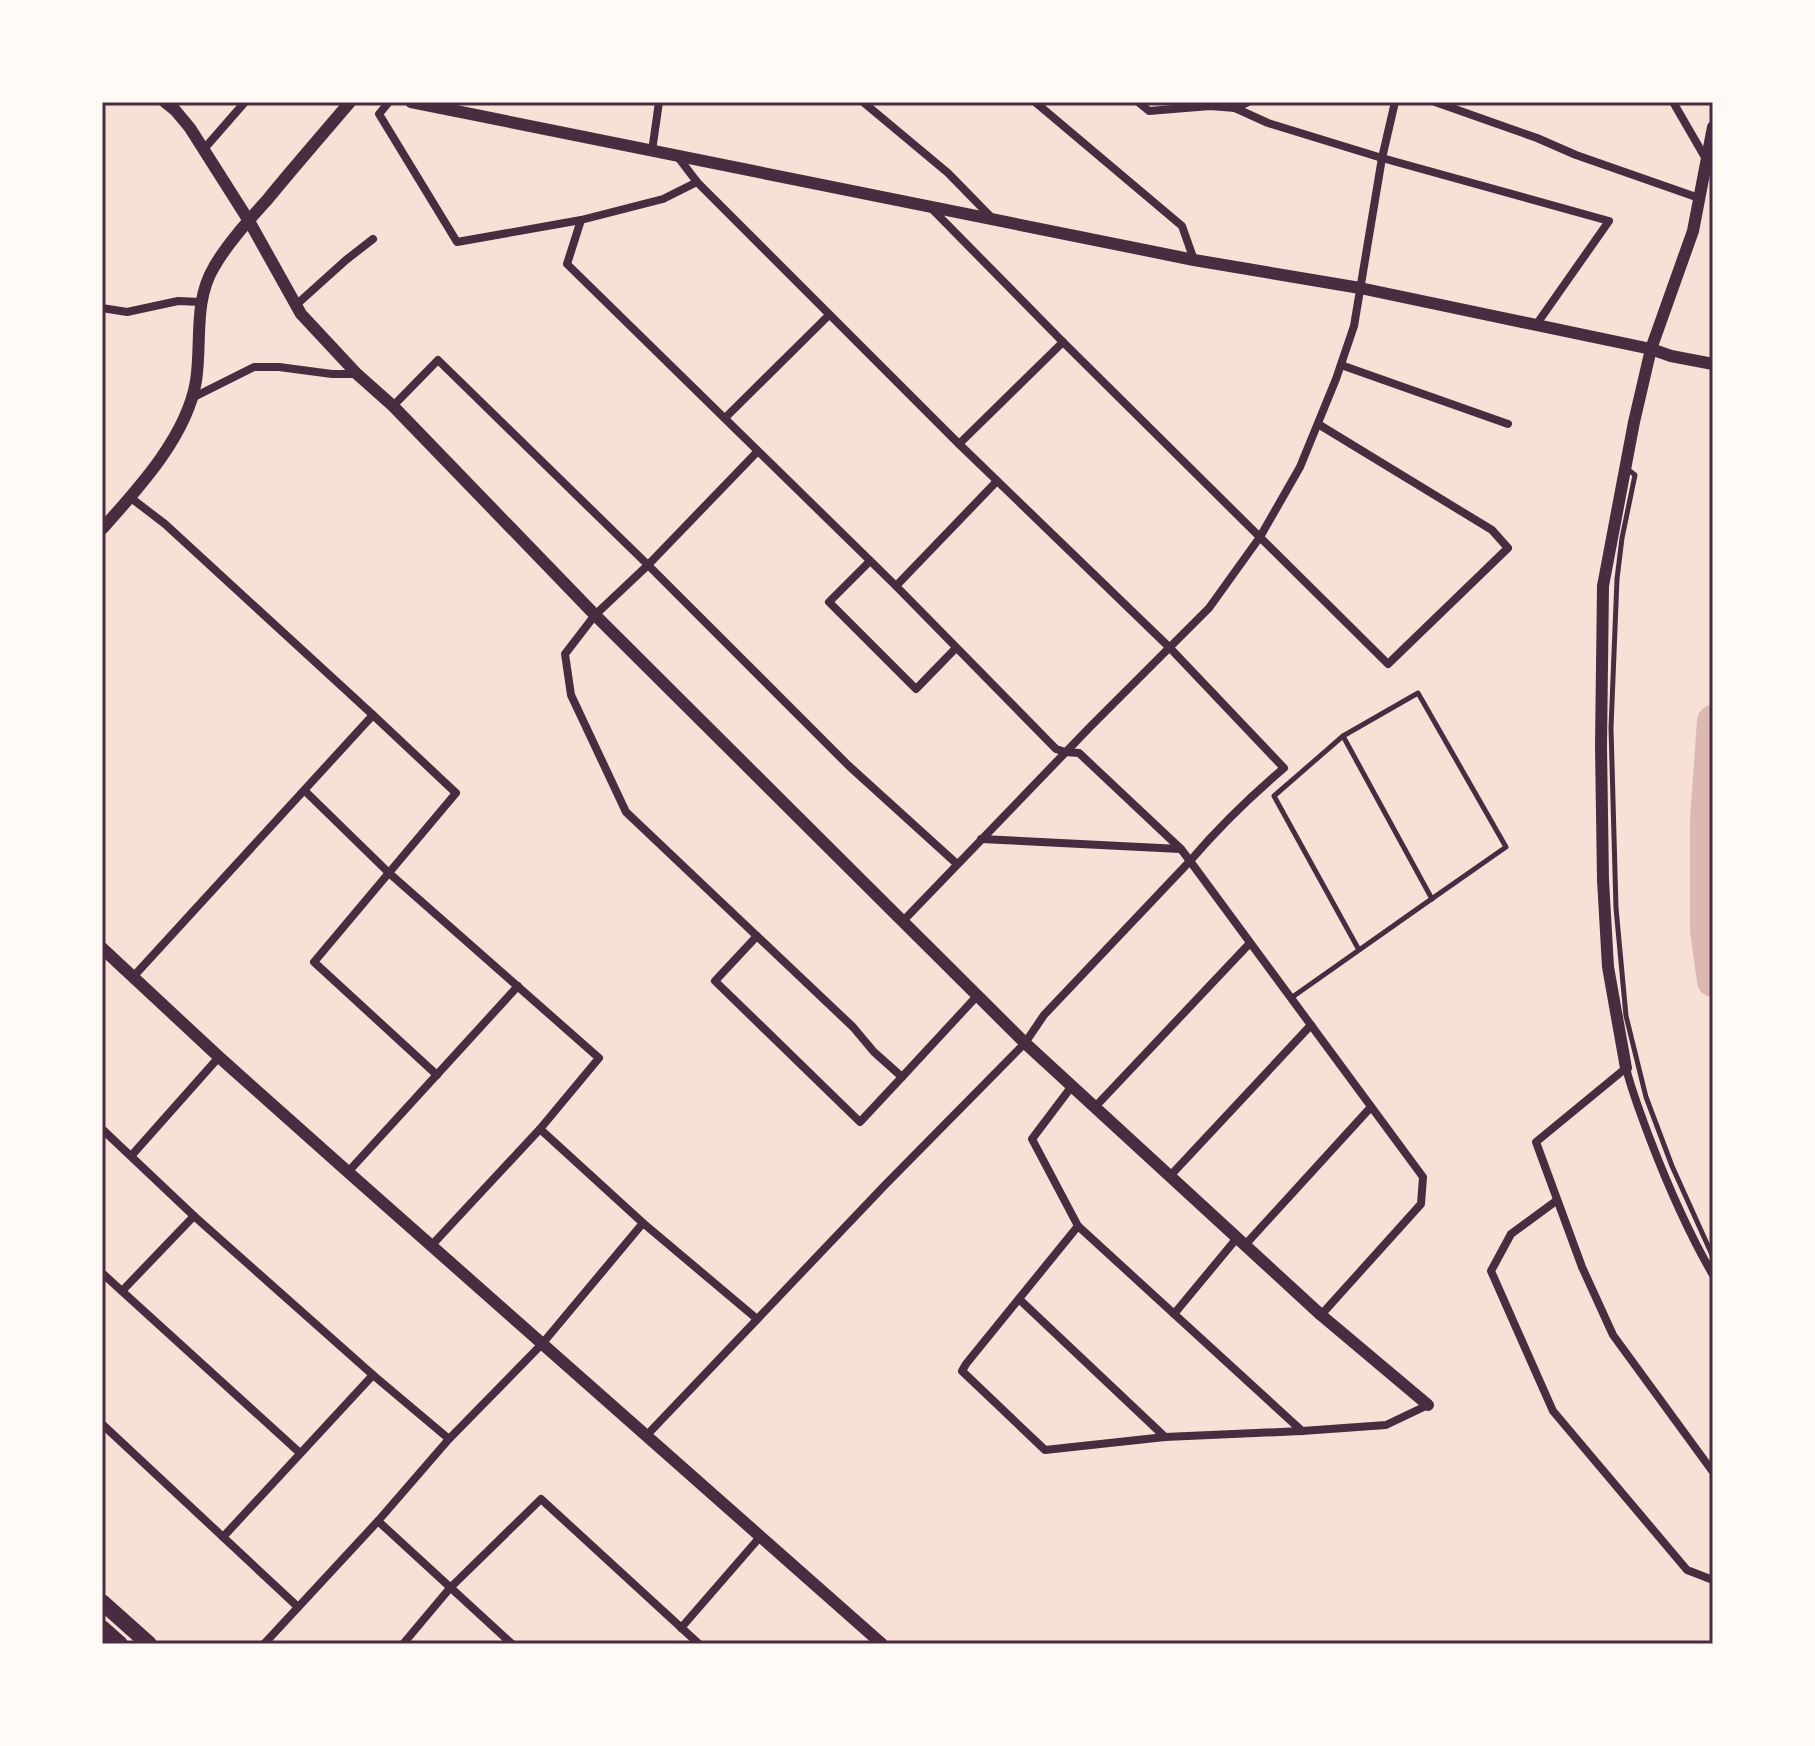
<svg xmlns="http://www.w3.org/2000/svg" width="1815" height="1746" font-family="Helvetica,sans-serif">
	<style>
		.lines { fill: none; stroke-linecap: round; stroke-linejoin: round }
		.river { stroke: #dcb8b0; stroke-width: 32 }
		.service { stroke: #4a2c40; stroke-width: 5 }
		.minor { stroke: #4a2c40; stroke-width: 8 }
		.tertiary { stroke: #4a2c40; stroke-width: 12 }
		.trunk { stroke: #4a2c40; stroke-width: 16 }
		.neatline { fill: none; stroke: #4a2c40; stroke-width: 3 }
	</style>
	<rect width="100%" height="100%" fill="#f7e1d7"/>
	<g class="lines">
		<!-- river -->
		<polyline class="river" points="1713,721 1706,819 1706,930 1713,981"/>
		<!-- service -->
		<g class="service">
			<polyline points="1626,468 1635,475 1622,538 1617,579 1611,728 1616,908 1626,1016 1646,1097 1672,1166 1713,1257"/>
			<polyline points="1343,736 1432,899"/>
			<path d="M1291,998c72,-51 143,-101 215,-151l-88,-154 -75,43 -69,60 85,154"/>
		</g>
		<!-- minor -->
		<g class="minor">
			<polyline points="389,102 379,114 457,242 581,220"/>
			<polyline points="863,102 948,173 993,219"/>
			<polyline points="1035,102 1182,226 1194,260"/>
			<polyline points="1138,102 1149,111 1210,106 1235,108 1268,123 1382,158 1609,221 1536,325"/>
			<polyline points="1435,102 1537,138 1576,155 1699,198"/>
			<polyline points="1673,102 1706,159"/>
			<polyline points="1235,108 1248,102"/>
			<polyline points="204,149 245,102"/>
			<polyline points="652,151 659,102"/>
			<polyline points="697,182 663,199 581,220 567,264 896,586 1056,749 1065,752 1079,753 1181,849 1190,861 1423,1177 1421,1204 1321,1315"/>
			<polyline points="932,209 1063,342 1388,664 1508,548 1492,530 1318,424"/>
			<polyline points="296,305 346,260 373,239"/>
			<polyline points="102,308 127,312 178,301 201,302"/>
			<polyline points="1341,365 1508,424"/>
			<polyline points="192,398 254,367 279,367 332,374 357,374"/>
			<polyline points="393,406 438,360 648,565 849,766 957,864"/>
			<polyline points="725,418 829,315"/>
			<polyline points="959,444 1063,342"/>
			<polyline points="757,452 648,565 595,615 565,654 571,695 626,812 853,1027 874,1052 902,1077 977,996"/>
			<polyline points="131,498 165,524 373,715 133,977"/>
			<polyline points="870,561 829,602 916,689 956,648"/>
			<polyline points="896,586 997,481"/>
			<polyline points="373,715 456,793 314,962 437,1075"/>
			<polyline points="305,791 389,873 599,1058 540,1129 431,1246"/>
			<polyline points="981,839 1180,849"/>
			<polyline points="903,921 1090,727 1209,608 1260,537 1300,467 1336,379 1354,326 1382,158 1395,102"/>
			<polyline points="757,936 715,981 860,1122 902,1077"/>
			<polyline points="1072,1086 1032,1139 1078,1226 966,1364 962,1371 1045,1450 1165,1437 1302,1431 1386,1425 1428,1405"/>
			<polyline points="1095,1107 1250,943"/>
			<polyline points="102,1129 194,1216 373,1375 449,1439"/>
			<polyline points="540,1129 643,1223 757,1319"/>
			<polyline points="132,1155 219,1057"/>
			<polyline points="348,1172 518,986"/>
			<polyline points="1170,1176 1311,1025"/>
			<polyline points="1556,1201 1511,1234 1491,1271 1553,1411 1687,1570 1713,1580"/>
			<polyline points="1078,1226 1302,1431"/>
			<polyline points="1245,1245 1371,1107"/>
			<polyline points="102,1273 300,1453"/>
			<path d="M1713,1275c-25,-43 -45,-89 -63,-136 -9,-24 -18,-47 -24,-71l-90,74 46,125 31,68 100,137"/>
			<polyline points="122,1291 194,1216"/>
			<polyline points="1019,1299 1165,1437"/>
			<polyline points="1174,1314 1237,1238"/>
			<polyline points="102,1424 298,1607"/>
			<path d="M646,1436l239,-251 140,-142 19,-28 146,-154c29,-34 60,-64 94,-93l-115,-121 -210,-203 -262,-262 -19,-25"/>
			<polyline points="378,1521 512,1644"/>
			<polyline points="223,1537 373,1375"/>
			<polyline points="681,1628 760,1537"/>
			<polyline points="264,1644 378,1521 449,1439 542,1344 643,1223"/>
			<polyline points="403,1644 450,1588 541,1499 699,1644"/>
		</g>
		<!-- tertiary -->
		<g class="tertiary">
			<polyline points="165,102 175,110 190,128 249,221 301,314 357,374 393,406 595,615 1025,1043 1321,1315 1428,1405"/>
			<polyline points="411,102 1194,260 1360,288 1651,349 1671,356 1713,364"/>
			<path d="M102,529c36,-40 85,-93 94,-148 6,-37 -3,-79 18,-114 13,-23 35,-47 53,-67 27,-33 55,-65 83,-98"/>
			<polyline points="102,948 219,1057 348,1172 882,1644"/>
			<polyline points="1626,1068 1608,967 1603,880 1601,746 1603,586 1634,422 1651,349 1693,231 1713,127"/>
		</g>
		<!-- trunk -->
		<g class="trunk">
			<polyline points="102,1602 149,1644"/>
			<polyline points="102,1628 120,1644"/>
		</g>
	</g>
	<!-- border -->
	<rect width="1815" height="1746" fill="none" stroke="#fffaf5" stroke-width="208"/>
	<rect x="104" y="104" width="1607" height="1538" class="neatline"/>
</svg>
